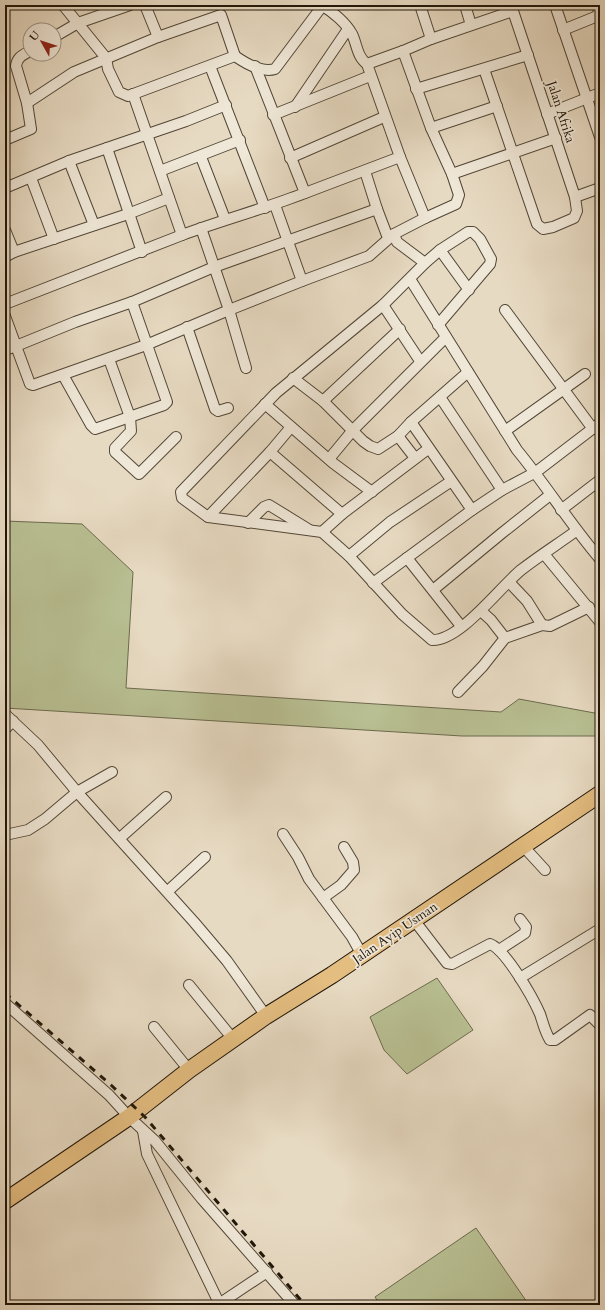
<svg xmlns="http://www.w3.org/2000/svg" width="605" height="1310" font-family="Cardo,serif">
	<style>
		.green { fill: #b8bf92; stroke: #6c6a4e }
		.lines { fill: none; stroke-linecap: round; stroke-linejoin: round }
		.minor-casing { stroke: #524737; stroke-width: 12 }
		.primary-casing { stroke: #201609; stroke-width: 18 }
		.minor { stroke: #efe7d7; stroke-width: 10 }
		.primary { stroke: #e4bd81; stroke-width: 16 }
		.rail { stroke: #201609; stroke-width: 3; stroke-dasharray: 7 7; stroke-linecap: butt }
		.labels { text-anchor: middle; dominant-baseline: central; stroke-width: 3.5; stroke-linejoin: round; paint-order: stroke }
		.street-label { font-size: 13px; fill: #201609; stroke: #efe7d7 }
	</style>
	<rect width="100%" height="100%" fill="#e7dac2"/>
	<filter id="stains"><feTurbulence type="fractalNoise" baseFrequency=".005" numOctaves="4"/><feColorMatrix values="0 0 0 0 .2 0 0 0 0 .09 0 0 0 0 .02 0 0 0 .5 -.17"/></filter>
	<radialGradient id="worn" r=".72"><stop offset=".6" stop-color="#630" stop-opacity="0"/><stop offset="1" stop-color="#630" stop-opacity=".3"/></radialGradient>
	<!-- green -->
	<g class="green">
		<polygon points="5,521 82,524 133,572 126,688 501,712 519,699 600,714 600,736 462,736 5,708"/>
		<polygon points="437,978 473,1030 407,1074 384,1050 370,1017"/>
		<polygon points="476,1228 529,1305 380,1305 375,1297"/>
	</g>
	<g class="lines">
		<!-- minor casing -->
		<g class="minor-casing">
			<g id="minor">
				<path d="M63,5l43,53 2,11 11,23 9,4 107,-40c10,7 27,17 40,13l48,-64"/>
				<polyline points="420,5 431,39"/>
				<polyline points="465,5 471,25"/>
				<polyline points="511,5 575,197 600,188"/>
				<polyline points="555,5 600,137"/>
				<polyline points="597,5 600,15"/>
				<polyline points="563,30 600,15"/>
				<polyline points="54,37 78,23 130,5"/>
				<polyline points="158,37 221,15 235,56"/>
				<polyline points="367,64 403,51 431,39 513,11"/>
				<polyline points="210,66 265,208"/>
				<polyline points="484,69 537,224 543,229 553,227 574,218 577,211 575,197"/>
				<polyline points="416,89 528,55"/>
				<path d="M133,94l49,141c40,-15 82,-26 123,-42l-50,-127"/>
				<polyline points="27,103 74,72 158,37 145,5"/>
				<polyline points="295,107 348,29"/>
				<polyline points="547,114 600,93"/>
				<polyline points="273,115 370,76"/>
				<polyline points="431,128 497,106"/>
				<path d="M5,140l26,-11 -4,-26 -11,-37c1,-9 7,-11 14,-15"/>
				<polyline points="107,148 142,252"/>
				<polyline points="201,157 225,219"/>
				<polyline points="400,157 425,218"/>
				<polyline points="290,158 384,117"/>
				<polyline points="69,161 94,225"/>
				<polyline points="160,171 240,140"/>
				<polyline points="365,171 377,209 388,238"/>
				<polyline points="452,174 556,138"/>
				<polyline points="31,178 54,239"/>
				<polyline points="5,188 69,161 186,121 226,105"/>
				<path d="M305,193l95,-36 -33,-93c-10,-7 -10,-20 -15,-30 -6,-11 -19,-22 -29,-28"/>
				<polyline points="201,228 229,310 302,281 275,205"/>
				<polyline points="5,230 14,252"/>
				<polyline points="394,234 397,242 425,263"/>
				<polyline points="440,250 469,290"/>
				<polyline points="5,257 14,252 128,214 169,198"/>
				<path d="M410,279l107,171c29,35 53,74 83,109"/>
				<polyline points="302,281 369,256 394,234 425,218 456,204 459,195 452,174 431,128 403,51"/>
				<polyline points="5,304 182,235"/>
				<polyline points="383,305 420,361"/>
				<polyline points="505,310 593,429"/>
				<polyline points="5,316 16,346 75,322 132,302 214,267 377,209"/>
				<path d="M438,325l52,-61 1,-5 -11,-20 -7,-7h-5l-28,18 -15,13 -42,42 -107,88 -95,99 1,6 26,19 114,15 27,24 53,58 30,26c28,1 68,-53 89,-70 18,-14 37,-26 55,-39"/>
				<polyline points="187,327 215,409 218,411 228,408"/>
				<polyline points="5,350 16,346 30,384 33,385 146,345 229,310 246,368"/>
				<polyline points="109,359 130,417 131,431 115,448 115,452 139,474 176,437"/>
				<polyline points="63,375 91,425 95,429 164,405 167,402 132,302"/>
				<polyline points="293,378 323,401 363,441 370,446 378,449 398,436 411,422 468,372"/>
				<polyline points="440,397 502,490"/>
				<polyline points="323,401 400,329"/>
				<polyline points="265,404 333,463 372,492"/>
				<polyline points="411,422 472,510 502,490 536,472 600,423"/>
				<polyline points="505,431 585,374"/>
				<polyline points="398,436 415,458"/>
				<polyline points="270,452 342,514"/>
				<polyline points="329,459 353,430 446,337"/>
				<polyline points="561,510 600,480"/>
				<polyline points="208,517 270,452 291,427"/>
				<polyline points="248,523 264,507 269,505 308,529"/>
				<polyline points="322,532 342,514 428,449"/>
				<polyline points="544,554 600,622"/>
				<polyline points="349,556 390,522 450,482"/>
				<polyline points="407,558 461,626"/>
				<polyline points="509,582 527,601 542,625"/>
				<polyline points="373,583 472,510"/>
				<polyline points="433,590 502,533 550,495"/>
				<polyline points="481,611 491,620 505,638"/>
				<polyline points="458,692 483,666 505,638 542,625 550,626 589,607"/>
				<polyline points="5,714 38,745 77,792 194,922 227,961 266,1016"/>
				<polyline points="5,729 13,721"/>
				<polyline points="283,834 298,857 309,879 352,937 362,955"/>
				<polyline points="5,835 28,830 45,819 77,792 112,772"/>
				<polyline points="120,838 166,797"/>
				<polyline points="523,846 545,870"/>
				<polyline points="168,891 205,857"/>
				<polyline points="323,898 341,885 354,870 353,862 344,847"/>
				<path d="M414,920l33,43 5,1 38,-20c16,6 43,54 50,70 3,9 5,18 10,26h5l35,-25 10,10"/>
				<polyline points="499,950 525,933 526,927 520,919"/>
				<polyline points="520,978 600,929"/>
				<polyline points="189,985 233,1039"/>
				<polyline points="5,1003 109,1095 129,1117 155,1141 202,1199 295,1305"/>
				<polyline points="154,1027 189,1070"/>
				<polyline points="143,1131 147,1154 220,1305"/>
				<polyline points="219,1304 267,1272"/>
			</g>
		</g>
		<!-- primary casing -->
		<g class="primary-casing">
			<polyline id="primary" points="5,1201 129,1117 189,1070 266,1016 332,975 600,794"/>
		</g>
		<!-- minor -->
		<use href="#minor" class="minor"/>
		<!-- primary -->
		<use href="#primary" class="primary"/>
		<!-- rail -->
		<polyline class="rail" points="5,993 111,1085 145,1117 305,1305"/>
	</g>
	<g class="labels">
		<!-- street labels -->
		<g class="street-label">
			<text transform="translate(561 112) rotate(72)">Jalan Afrika</text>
			<text transform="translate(395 933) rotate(-34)">Jalan Ayip Usman</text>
		</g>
	</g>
	<!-- margin -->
	<rect width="605" height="1310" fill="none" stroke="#e7dac2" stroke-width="20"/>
	<rect x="6" y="6" width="593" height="1298" fill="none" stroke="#201609" stroke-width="2"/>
	<rect x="10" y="10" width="585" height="1290" fill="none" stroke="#201609"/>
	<!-- north arrow -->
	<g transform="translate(42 42) rotate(309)"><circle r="19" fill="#efe7d7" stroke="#9c9385"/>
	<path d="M0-3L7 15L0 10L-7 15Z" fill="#8f2418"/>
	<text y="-6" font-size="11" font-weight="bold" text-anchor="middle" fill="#201609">U</text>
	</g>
	<rect width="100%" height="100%" filter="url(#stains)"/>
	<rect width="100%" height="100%" fill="url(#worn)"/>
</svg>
